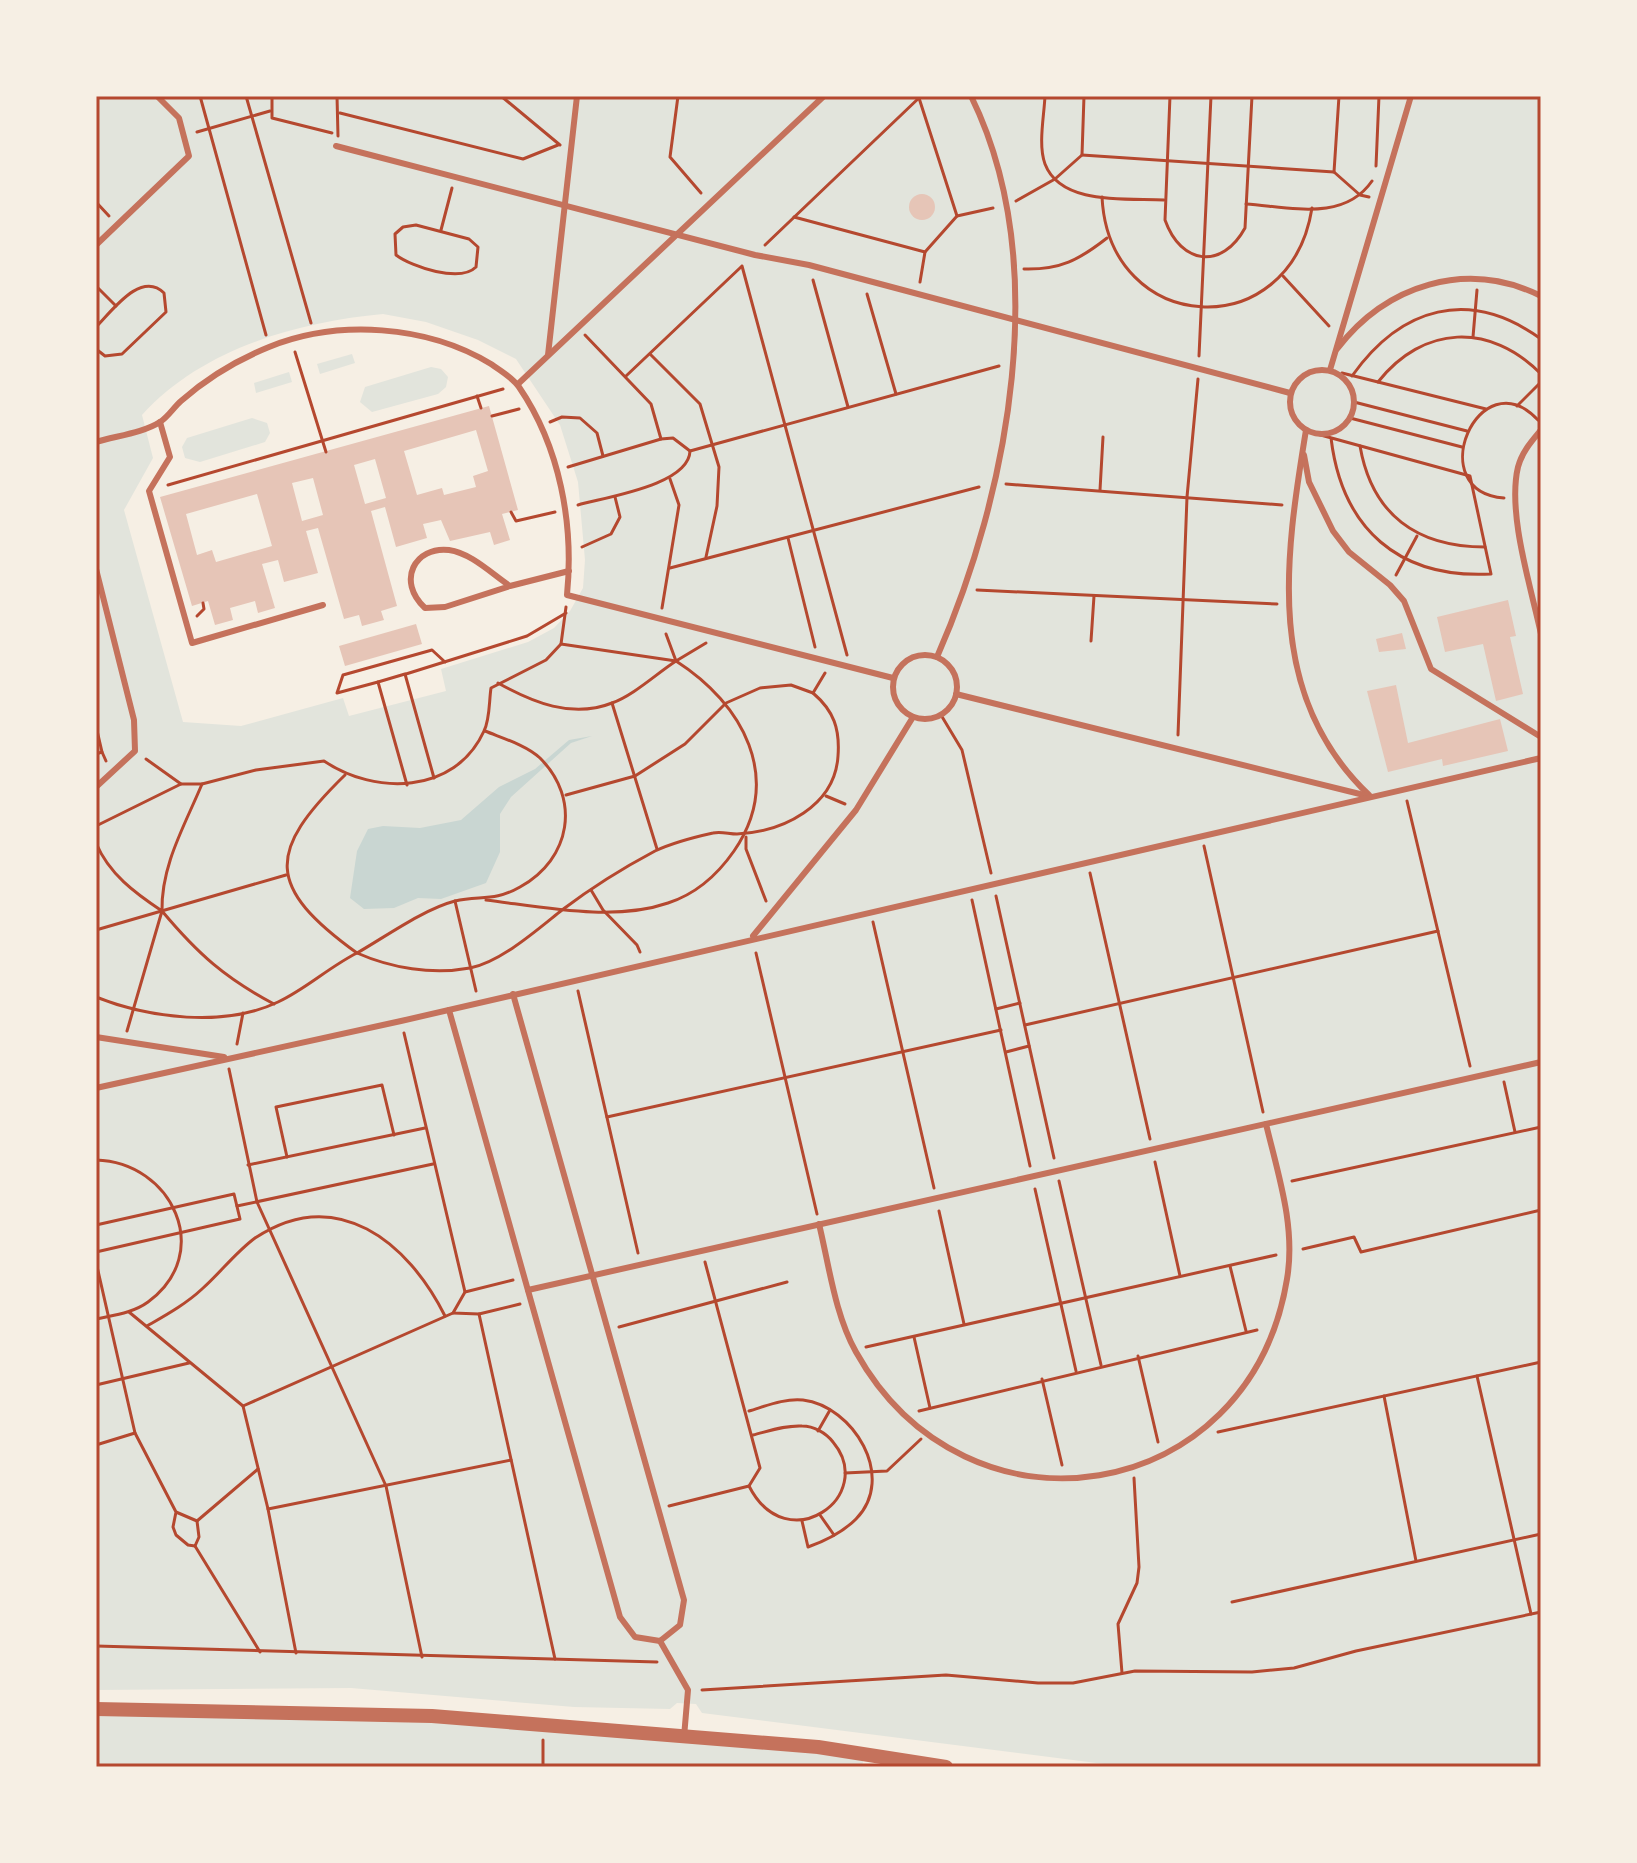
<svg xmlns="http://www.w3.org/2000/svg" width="1637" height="1863" font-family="Merriweather,serif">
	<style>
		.green { fill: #e2e4dc; fill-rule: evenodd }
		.water { fill: #c9d6d2 }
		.building { fill: #e6c5b7; fill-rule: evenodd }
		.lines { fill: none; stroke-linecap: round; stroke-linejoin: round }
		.path { stroke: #b5482f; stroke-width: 3 }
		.service { stroke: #c5725c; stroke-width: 6 }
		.tertiary { stroke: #c5725c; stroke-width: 14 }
		.neatline { fill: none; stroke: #b5482f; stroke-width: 3 }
	</style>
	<rect width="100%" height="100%" fill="#f6efe4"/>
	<!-- green -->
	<g class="green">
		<path d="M96,96h1445v1671h-413l-426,-54 -6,-9 -19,-1 -7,6 -96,-2 -223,-19 -255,2zM383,314l43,8 52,18 38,19 44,66 18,57 7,78 -2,28 -13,23 -16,17 -26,14 -87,27 5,22 -97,25 -6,-18 -102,28 -58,-4 -59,-212 29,-52 -11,-43c59,-66 155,-93 241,-101z"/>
		<polygon points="352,354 355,363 320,374 317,364"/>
		<polygon points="431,367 441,369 448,377 446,387 438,394 372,412 360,402 365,387"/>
		<polygon points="289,372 292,382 256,393 254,383"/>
		<polygon points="252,418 267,423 270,433 265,442 200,462 185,458 182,447 187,438"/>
		<polygon points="96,1711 331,1711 818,1747 863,1761 862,1767 96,1767"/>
	</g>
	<!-- water -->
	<polygon class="water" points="592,736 571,743 511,797 500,814 500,852 486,883 441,899 418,898 394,908 364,909 350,898 357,851 368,829 383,826 420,828 461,820 499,787 535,769 569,740"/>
	<!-- building -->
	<g class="building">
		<circle cx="922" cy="207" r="13"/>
		<path d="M489,406l29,104 -16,4 8,26 -16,5 -4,-13 -40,9 -9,-21 -18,4 4,14 -31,9 -11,-40 -14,4 26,95 -16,5 3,9 -22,6 -3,-11 -15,4 -26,-91 -12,3 12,42 -34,9 -6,-22 -16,4 13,44 -17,5 -3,-12 -25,7 3,12 -18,5 -7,-24 -16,5 -32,-109zM476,430l12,41 -15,5 3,11 -32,8 -2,-7 -25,7 -13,-44zM375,459l11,39 -21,6 -11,-39zM313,478l10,37 -21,6 -10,-38zM257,494l15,52 -56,16 -4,-12 -15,5 -11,-41z"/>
		<polygon points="1508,600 1516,636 1510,637 1523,694 1496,701 1483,644 1445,652 1437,617"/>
		<polygon points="416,624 422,644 345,666 339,646"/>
		<polygon points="1402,633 1406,649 1379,652 1376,639"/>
		<polygon points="1396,685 1408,743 1500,719 1508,751 1443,766 1442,759 1388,772 1367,691"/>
	</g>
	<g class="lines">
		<!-- path -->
		<g class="path">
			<polyline points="200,96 266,335"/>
			<polyline points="246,96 311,323"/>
			<polyline points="272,96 272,118 332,133"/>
			<polyline points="337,96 338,136"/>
			<polyline points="501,96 560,145"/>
			<polyline points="678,96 670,157 701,193"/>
			<path d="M1045,96c-1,21 -7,49 0,68 16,42 83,34 119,36"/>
			<path d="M1170,96l-5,124c16,45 57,50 80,8l7,-132"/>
			<polyline points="919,98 957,216"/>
			<polyline points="340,113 523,159 558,145"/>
			<polyline points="197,132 270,111"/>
			<polyline points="1082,155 1334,172 1360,195 1369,197"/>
			<polyline points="1376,166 1379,96"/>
			<polyline points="1334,172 1339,96"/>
			<path d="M1102,197c7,139 188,150 210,11"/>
			<polyline points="1016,201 1055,179 1082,155 1084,96"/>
			<polyline points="96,202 109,216"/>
			<path d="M1246,204c44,3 98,18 126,-23"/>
			<polyline points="794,217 925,252"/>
			<path d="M416,225l53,14 9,8 -2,20c-16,16 -64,0 -80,-12l-1,-21 8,-7z"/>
			<polyline points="441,230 452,188"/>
			<polyline points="765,245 921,96"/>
			<polyline points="742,266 847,655"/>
			<path d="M1024,269c36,1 55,-9 83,-31"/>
			<polyline points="1283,276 1329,326"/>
			<polyline points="813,280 848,407"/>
			<polyline points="920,282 925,252 957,216 993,208"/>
			<polyline points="96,286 116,306"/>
			<polyline points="867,294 896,394"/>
			<path d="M96,327c16,-16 45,-57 68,-34l2,19 -44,42 -17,2 -9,-7"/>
			<polyline points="585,335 651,404 661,439"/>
			<polyline points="1473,337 1477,290"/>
			<polyline points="295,352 326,452"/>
			<polyline points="650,354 700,404 719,467 717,506 706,557"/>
			<polyline points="1199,356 1211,96"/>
			<polyline points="1342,373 1486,409"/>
			<polyline points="626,376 741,267"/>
			<path d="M1352,376c49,-69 117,-89 189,-37"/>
			<path d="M1378,382c45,-57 112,-60 163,-8"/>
			<polyline points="477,396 481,408"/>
			<polyline points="1354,402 1467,431"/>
			<polyline points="1517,406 1541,382"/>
			<polyline points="492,416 519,409"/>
			<polyline points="1350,418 1462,447"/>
			<polyline points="550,422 562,417 580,418 597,433 603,456"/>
			<path d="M1317,434c51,14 102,28 153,42l21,98c-92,5 -149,-45 -160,-136"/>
			<path d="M1360,446c12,69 57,101 125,101"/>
			<polyline points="690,451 999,366"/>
			<path d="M568,467l93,-28 12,-1 17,13c-1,34 -84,46 -112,54"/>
			<polyline points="1006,484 1282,505"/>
			<polyline points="168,485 503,389"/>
			<polyline points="1100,490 1103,437"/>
			<path d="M1504,498c-83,-6 -25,-141 34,-78"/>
			<polyline points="511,512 516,521 555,512"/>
			<polyline points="788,538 815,647"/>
			<polyline points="582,547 611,534 620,517 615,497"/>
			<polyline points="670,568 979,487"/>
			<polyline points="1396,575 1417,536"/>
			<polyline points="977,590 1277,604"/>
			<polyline points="662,608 679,505 670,479"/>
			<polyline points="197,616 204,609 203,603"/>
			<polyline points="666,634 676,661"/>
			<polyline points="1091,641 1094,596"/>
			<polyline points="561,644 676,661 706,643"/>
			<polyline points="406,674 527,636 566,613"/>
			<polyline points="378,682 337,693 343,675 432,650 445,662"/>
			<polyline points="612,703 657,849"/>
			<polyline points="941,715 962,750 991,873"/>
			<polyline points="96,726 102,752"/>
			<polyline points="1178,735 1187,497 1198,379"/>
			<polyline points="96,754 102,752 106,761"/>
			<path d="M146,759l35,25h21l54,-14 68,-9c50,34 131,34 160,-30 6,-12 5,-30 7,-43l55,-28 15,-16 5,-37"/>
			<path d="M345,775c-79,77 -79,112 12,178 28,-16 67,-44 98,-52 24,-6 39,1 65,-14 51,-28 61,-88 20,-129 -14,-13 -38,-20 -55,-27"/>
			<polyline points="407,785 378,682 405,674 434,778"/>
			<polyline points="566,795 635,776 685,744 726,703 760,688 791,685 813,693 825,673"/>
			<polyline points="826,796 845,804"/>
			<polyline points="1407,801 1470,1066"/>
			<polyline points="96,826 181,784"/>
			<polyline points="746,837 746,849 766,901"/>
			<path d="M96,843c13,31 39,50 66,68 -1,-46 23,-86 40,-127"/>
			<polyline points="1204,846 1263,1112"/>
			<polyline points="1090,873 1150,1139"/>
			<polyline points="591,890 603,910 637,945 640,952"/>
			<polyline points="996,896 1054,1158"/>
			<path d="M486,900c57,7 127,22 182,3 28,-9 50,-29 66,-52 50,-73 9,-147 -58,-190 -20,13 -42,34 -64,42 -40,16 -80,-1 -114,-20"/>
			<polyline points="972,900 1030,1166"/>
			<polyline points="455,901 476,991"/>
			<polyline points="873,922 934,1188"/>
			<polyline points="96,930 286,875"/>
			<polyline points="756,953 817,1214"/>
			<polyline points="578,991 638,1253"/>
			<path d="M96,997c53,21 128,31 182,5 28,-13 51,-35 79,-49 34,15 75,22 113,15 31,-6 68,-39 92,-58 29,-22 61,-42 93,-59 17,-8 40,-14 58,-18 8,-2 16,1 24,1 46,-2 98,-28 101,-78 2,-27 -4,-45 -25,-63"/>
			<polyline points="996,1009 1020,1003"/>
			<polyline points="1025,1025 1438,931"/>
			<path d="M127,1031l35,-120c36,43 63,67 112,93"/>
			<polyline points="404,1033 465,1292"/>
			<polyline points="237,1044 243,1013"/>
			<polyline points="1006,1052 1029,1046"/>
			<polyline points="229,1069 257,1202 386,1486 422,1657"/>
			<polyline points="1504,1082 1515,1132"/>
			<polyline points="607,1117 1001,1030"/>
			<polyline points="287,1157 276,1107 382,1085 394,1135"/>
			<path d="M96,1160c76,2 119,93 52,142 -15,11 -34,13 -52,17"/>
			<polyline points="1155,1162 1180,1276"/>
			<polyline points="248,1165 425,1128"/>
			<polyline points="1059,1181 1101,1365"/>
			<polyline points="1292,1181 1541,1127"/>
			<polyline points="1035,1189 1076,1371"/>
			<polyline points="237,1206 433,1164"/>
			<polyline points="939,1211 964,1324"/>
			<polyline points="96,1225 234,1194 240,1219 96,1252"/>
			<polyline points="1303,1249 1354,1237 1361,1252 1541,1210"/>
			<polyline points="96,1262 135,1433 176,1512 173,1527 176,1535 188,1545 195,1546 199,1537 197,1521 176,1512"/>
			<polyline points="1230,1266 1246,1331"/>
			<polyline points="513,1280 465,1292 453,1313 479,1314 520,1304"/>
			<polyline points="129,1312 243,1406 268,1509 296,1653"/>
			<polyline points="479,1314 555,1659"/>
			<path d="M147,1326c19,-11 39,-22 55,-37 18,-16 34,-37 53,-51 82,-54 153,4 190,78"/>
			<polyline points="619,1327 787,1282"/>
			<polyline points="914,1337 930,1408"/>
			<polyline points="866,1347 1276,1255"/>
			<polyline points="1138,1356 1158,1442"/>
			<polyline points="1477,1376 1531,1614"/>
			<polyline points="1042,1379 1062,1465"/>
			<polyline points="96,1385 189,1363"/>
			<polyline points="1384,1396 1416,1561"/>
			<polyline points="243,1406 453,1313"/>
			<path d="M749,1411c17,-5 36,-13 54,-11 50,6 94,77 53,119 -13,13 -31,22 -48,28l-6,-26"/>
			<polyline points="919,1411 1257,1330"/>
			<polyline points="818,1431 830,1410"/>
			<polyline points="1218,1432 1541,1362"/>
			<polyline points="96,1445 135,1433"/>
			<polyline points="845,1473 887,1471 921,1439"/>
			<path d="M749,1486c38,75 129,10 84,-44 -7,-9 -19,-16 -31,-16 -16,-1 -33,5 -49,9"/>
			<polyline points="669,1506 749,1486 760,1468 705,1262"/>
			<polyline points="268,1509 511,1460"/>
			<polyline points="820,1515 834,1535"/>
			<polyline points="197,1521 258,1469"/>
			<polyline points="195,1546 260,1652"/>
			<polyline points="1232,1602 1541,1534"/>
			<polyline points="96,1646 657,1662"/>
			<polyline points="1122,1673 1118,1624 1137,1583 1139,1567 1134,1478"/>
			<polyline points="702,1690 946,1675 1038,1683 1073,1683 1135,1671 1252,1672 1294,1668 1356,1651 1541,1612"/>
			<polyline points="543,1740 543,1767"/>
		</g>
		<!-- service -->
		<g class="service">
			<polyline points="336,146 755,255 809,265 1290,393"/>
			<polyline points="96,245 189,156 179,118 157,96"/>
			<path d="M1337,349c49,-64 129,-90 204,-53"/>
			<polyline points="548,355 577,96"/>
			<circle cx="1322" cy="402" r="32"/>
			<polyline points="1330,370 1411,96"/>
			<polyline points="518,384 824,96"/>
			<polyline points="160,422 170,457 149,491 192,643 323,605"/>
			<path d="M1306,430c-21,128 -42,265 63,365"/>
			<path d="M1541,430c-10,12 -19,22 -23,37 -11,46 13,120 23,167"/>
			<path d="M96,442c19,-6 47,-9 64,-20 8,-5 14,-15 21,-21 26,-23 56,-41 88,-54 69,-28 158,-22 222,17 9,6 22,14 28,23 41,60 55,137 48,208l326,83"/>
			<polyline points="1304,455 1309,482 1333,531 1349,552 1390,585 1404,601 1431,669 1541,737"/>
			<polyline points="96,569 134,720 135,751 96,787"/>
			<path d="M510,586l-65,21 -20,1c-29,-27 -10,-62 24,-58 22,3 43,24 61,36l59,-15"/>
			<circle cx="925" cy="687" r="32"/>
			<path d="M937,657c72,-164 116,-394 34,-561"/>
			<polyline points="956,694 1368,796"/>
			<polyline points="753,936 856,810 913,717"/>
			<polyline points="449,1010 620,1617 635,1637 660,1641 680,1625 684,1600 513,994"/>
			<polyline points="96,1037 224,1057"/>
			<polyline points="96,1088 401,1021 1541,758"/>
			<path d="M819,1224c10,41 16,91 37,128 111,199 394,154 431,-73 9,-52 -9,-105 -21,-155"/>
			<polyline points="528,1290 1541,1062"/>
			<polyline points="660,1641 688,1690 684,1737"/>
		</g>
		<!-- tertiary -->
		<polyline class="tertiary" points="96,1709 432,1716 818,1747 946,1767"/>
	</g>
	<!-- border -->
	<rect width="1637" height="1863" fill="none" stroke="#f6efe4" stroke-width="196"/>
	<rect x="98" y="98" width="1441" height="1667" class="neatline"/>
</svg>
